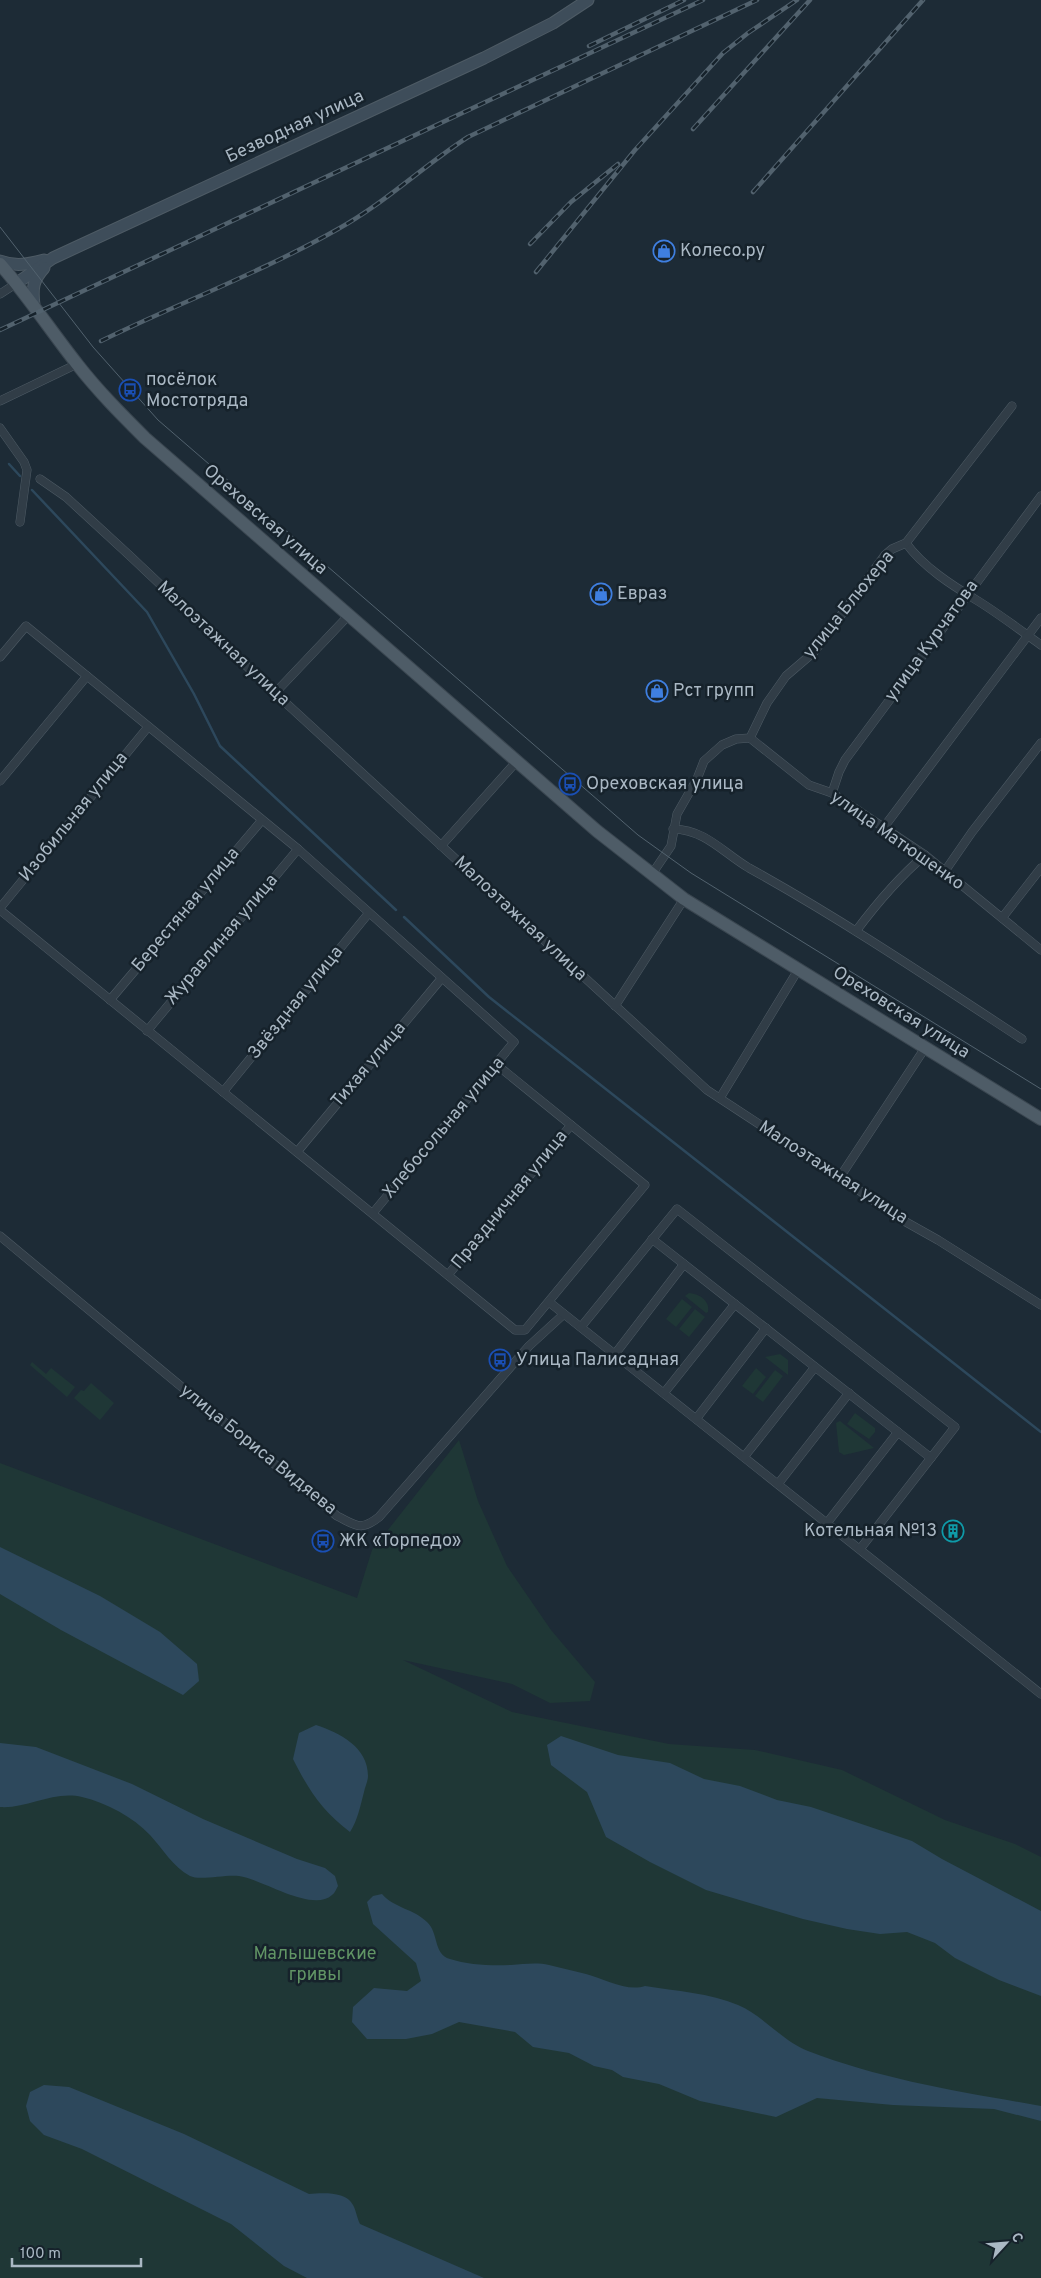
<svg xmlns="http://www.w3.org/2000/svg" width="1041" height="2278" font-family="Overpass,sans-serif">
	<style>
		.green { fill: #1f3736 }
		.water { fill: #2d485c }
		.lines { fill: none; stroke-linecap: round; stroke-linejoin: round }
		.stream { stroke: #2d485c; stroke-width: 2.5 }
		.minor-casing { stroke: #4e5b65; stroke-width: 9 }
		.secondary-casing { stroke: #4e5b65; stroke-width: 13 }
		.primary-casing { stroke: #3a4650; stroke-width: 14 }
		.minor { stroke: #313d47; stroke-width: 8 }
		.secondary { stroke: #3e4d5a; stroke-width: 11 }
		.primary { stroke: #4e5c67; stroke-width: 12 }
		.tram { stroke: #52626e; stroke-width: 1 }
		.rail-casing { stroke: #52626e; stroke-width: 4.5 }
		.rail { stroke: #16222b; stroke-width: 2.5; stroke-dasharray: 8; stroke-linecap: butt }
		.labels { text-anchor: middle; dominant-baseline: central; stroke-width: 5; stroke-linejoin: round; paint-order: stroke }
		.street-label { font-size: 18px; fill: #aab8c4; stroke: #16222b }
		.poi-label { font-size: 18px; fill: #aab8c4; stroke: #16222b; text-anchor: start }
		.park-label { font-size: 18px; fill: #619565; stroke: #16222b }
	</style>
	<rect width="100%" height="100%" fill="#1d2b36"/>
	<!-- green -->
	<g class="green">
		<path d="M689,1293c11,1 21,8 19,19l-2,1 -21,-17z"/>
		<polygon points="682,1299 692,1307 676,1327 666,1319"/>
		<polygon points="695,1309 705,1317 689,1337 679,1329"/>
		<polygon points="780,1354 788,1360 788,1375 765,1357"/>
		<polygon points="32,1362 46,1374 51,1368 75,1387 67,1397 30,1365"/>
		<polygon points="756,1368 766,1377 753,1394 742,1386"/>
		<polygon points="775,1370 783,1376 763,1402 755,1396"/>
		<polygon points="91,1383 114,1403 100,1420 74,1398 81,1390 84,1391"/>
		<polygon points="855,1413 875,1428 875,1432 869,1439 847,1424"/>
		<polygon points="840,1421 874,1448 844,1455 839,1452 836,1423"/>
		<polygon points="459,1440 478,1501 507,1566 551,1630 595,1682 590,1701 550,1703 512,1684 403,1660 512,1712 669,1744 755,1750 842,1770 945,1820 1015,1844 1041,1857 1041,2278 0,2278 0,1463 357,1598 372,1550"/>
	</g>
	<!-- water -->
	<g class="water">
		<polygon points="0,1547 100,1596 160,1632 197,1664 199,1681 183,1695 61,1630 0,1594"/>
		<path d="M316,1725c24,8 52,22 52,51 0,5 -3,11 -4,16 -4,15 -6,27 -14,40 -28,-21 -42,-43 -57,-73l6,-26z"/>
		<polygon points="561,1736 618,1755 670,1763 704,1779 740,1786 777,1800 811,1807 912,1841 942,1859 1041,1911 1041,1996 999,1980 955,1958 935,1943 907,1932 880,1934 847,1929 803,1919 706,1890 650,1862 606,1837 587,1792 551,1765 547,1745"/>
		<path d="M0,1743l36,4 96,37 71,35 94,40 28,9 10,8 3,10c-2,3 -3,7 -6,9 -20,18 -70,-16 -93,-19 -13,-2 -39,5 -49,0 -17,-9 -27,-27 -40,-41 -17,-18 -43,-32 -68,-38 -28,-7 -55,12 -82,10z"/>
		<path d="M382,1894c12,14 32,15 45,28 12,11 6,32 23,37 18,6 42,7 61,6 13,-1 26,-3 38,0 12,3 25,6 37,9 18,5 41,18 59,12 31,5 65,7 93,19 26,11 44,36 70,46 75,29 154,41 233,55v15l-47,-12 -101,-4 -76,-7 -41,19 -76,-16 -41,-17 -36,-7 -11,-7 -18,-4 -25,-13 -36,-6 -18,-15 -56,-10 -27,12 -26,5h-39l-15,-17 1,-15 21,-19 33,3 14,-10 -5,-18 -43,-39 -6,-22 6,-6z"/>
		<path d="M44,2085l25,2 115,47 125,60c13,-1 37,-3 44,11 3,5 4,13 7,19l124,54h-177l-23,-12 -53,-42 -149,-75 -38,-14 -14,-14 -4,-15 4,-14z"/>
	</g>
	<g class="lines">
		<!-- stream -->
		<g class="stream">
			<polyline points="9,464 20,476"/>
			<polyline points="32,490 147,612 194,694 220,746 396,910"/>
			<polyline points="404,917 489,997 1041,1432"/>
		</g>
		<!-- minor casing -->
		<g class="minor-casing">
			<g id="minor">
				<polyline points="0,294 17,283"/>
				<polyline points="0,401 77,364"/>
				<polyline points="0,428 24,462 27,470 20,522"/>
				<polyline points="40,479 66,497 129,555 275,693 707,1090 840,1177 897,1217 938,1240 1041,1305"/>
				<path d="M906,543c17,24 47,43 72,58 21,13 42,29 63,44"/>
				<polyline points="0,657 26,626 298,849 514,1042 373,1213"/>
				<polyline points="275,693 348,616"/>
				<polyline points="750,738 809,785 832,793 925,855 1041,950"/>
				<polyline points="0,781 87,676"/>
				<polyline points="832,793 839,772 845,760 1041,496"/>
				<polyline points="884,827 1041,618"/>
				<path d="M673,829c33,1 49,23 76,39 94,52 183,112 273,171"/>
				<polyline points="441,846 517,761"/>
				<polyline points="945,871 972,832 1041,743"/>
				<polyline points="652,874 671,846 677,814 697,779 704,761 722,745 736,739 750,738 767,703 786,676 814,652 885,555 892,549 906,543 1012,406"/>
				<polyline points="0,908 148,727"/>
				<polyline points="0,910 515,1330 525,1330 645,1185 497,1065"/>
				<polyline points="1002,918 1041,868"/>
				<path d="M856,931c21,-28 42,-53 69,-76"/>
				<polyline points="110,1000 262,820"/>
				<polyline points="615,1006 684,899"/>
				<polyline points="147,1031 298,849"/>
				<polyline points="223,1092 368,914"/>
				<polyline points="720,1098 798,970"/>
				<polyline points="297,1152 441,979"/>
				<polyline points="840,1177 925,1048"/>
				<path d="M0,1236l337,280c19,9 23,16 42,1l150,-171 35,-32"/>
				<polyline points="652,1239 931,1458"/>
				<polyline points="448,1275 571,1125"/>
				<polyline points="549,1302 1041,1694"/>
				<polyline points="581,1327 677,1209 955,1427 860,1549"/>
				<polyline points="615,1354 684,1264"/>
				<polyline points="664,1393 735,1304"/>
				<polyline points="696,1419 766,1328"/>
				<polyline points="744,1457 815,1367"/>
				<polyline points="778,1484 849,1393"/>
				<polyline points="827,1523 898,1432"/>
			</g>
		</g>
		<!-- secondary casing -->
		<g class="secondary-casing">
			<g id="secondary">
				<path d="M0,261c16,6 29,3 44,-1"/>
				<polyline points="17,283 53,258 484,58 553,23 588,0"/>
				<path d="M34,305c-2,-17 -1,-25 10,-37"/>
			</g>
		</g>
		<!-- primary casing -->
		<g class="primary-casing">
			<path id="primary" d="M0,264c28,32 51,67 77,100 21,27 44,50 68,74l452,393 87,68 357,220"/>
		</g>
		<!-- minor -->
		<use href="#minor" class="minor"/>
		<!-- secondary -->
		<use href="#secondary" class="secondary"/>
		<!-- primary -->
		<use href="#primary" class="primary"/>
		<!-- tram -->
		<polyline class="tram" points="0,227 93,347 158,420 599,801 638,835 691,873 1041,1089"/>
		<!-- rail casing -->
		<g class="rail-casing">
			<g id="rail">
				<polyline points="589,46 684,0"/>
				<polyline points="693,129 810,0"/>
				<polyline points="753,192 923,0"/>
				<polyline points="530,244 571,202 618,164"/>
				<polyline points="536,272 635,150 723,53 748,33 797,0"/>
				<polyline points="0,330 703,0"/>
				<path d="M101,341c78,-38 161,-69 237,-112 47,-26 85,-63 130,-92l289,-137"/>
			</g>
		</g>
		<!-- rail -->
		<use href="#rail" class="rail"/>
	</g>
	<!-- icons -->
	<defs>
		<g id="shop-ring" transform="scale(1.125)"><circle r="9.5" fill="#16222b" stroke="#3f7fe0" stroke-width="1.5"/><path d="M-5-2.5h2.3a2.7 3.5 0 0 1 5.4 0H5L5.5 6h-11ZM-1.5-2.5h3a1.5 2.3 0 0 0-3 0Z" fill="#3f7fe0"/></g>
		<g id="bus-ring" transform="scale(1.125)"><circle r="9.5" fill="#16222b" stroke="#1a4fb4" stroke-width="1.5"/><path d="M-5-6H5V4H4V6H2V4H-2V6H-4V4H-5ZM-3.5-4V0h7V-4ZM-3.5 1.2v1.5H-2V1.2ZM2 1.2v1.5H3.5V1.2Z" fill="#1a4fb4"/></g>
		<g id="building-ring" transform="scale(1.125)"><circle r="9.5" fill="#16222b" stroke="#0f9aa8" stroke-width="1.5"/><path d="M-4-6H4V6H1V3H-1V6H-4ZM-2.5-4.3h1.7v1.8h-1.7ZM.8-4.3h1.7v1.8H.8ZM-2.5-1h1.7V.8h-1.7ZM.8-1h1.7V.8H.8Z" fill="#0f9aa8"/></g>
	</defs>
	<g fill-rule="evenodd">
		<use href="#shop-ring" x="664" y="251"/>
		<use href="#bus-ring" x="130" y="390"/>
		<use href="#shop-ring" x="601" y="594"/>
		<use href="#shop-ring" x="657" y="691"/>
		<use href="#bus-ring" x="570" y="784"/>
		<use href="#bus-ring" x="500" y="1360"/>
		<use href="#building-ring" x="953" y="1531"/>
		<use href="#bus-ring" x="323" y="1541"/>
	</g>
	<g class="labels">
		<!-- street labels -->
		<g class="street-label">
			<text transform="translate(295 127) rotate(-25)">Безводная улица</text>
			<text transform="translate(265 520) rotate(41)">Ореховская улица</text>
			<text transform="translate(849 605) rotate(-51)">улица Блюхера</text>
			<text transform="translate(932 641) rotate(-54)">улица Курчатова</text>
			<text transform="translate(223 644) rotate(43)">Малоэтажная улица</text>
			<text transform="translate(74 817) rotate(-51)">Изобильная улица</text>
			<text transform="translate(897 841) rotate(35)">улица Матюшенко</text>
			<text transform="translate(186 910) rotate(-50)">Берестяная улица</text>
			<text transform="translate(520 919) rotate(43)">Малоэтажная улица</text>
			<text transform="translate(222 940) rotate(-50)">Журавлиная улица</text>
			<text transform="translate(296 1003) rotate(-51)">Звёздная улица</text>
			<text transform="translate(901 1013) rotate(32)">Ореховская улица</text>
			<text transform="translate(369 1065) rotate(-50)">Тихая улица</text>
			<text transform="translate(444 1128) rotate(-50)">Хлебосольная улица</text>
			<text transform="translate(833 1173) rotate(33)">Малоэтажная улица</text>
			<text transform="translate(510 1200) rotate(-51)">Праздничная улица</text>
			<text transform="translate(258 1450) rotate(39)">улица Бориса Видяева</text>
		</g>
		<!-- poi labels -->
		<g class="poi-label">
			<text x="680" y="251">Колесо.ру</text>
			<text x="146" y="380">посёлок<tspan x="146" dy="21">Мостотряда</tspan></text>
			<text x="617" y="594">Евраз</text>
			<text x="673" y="691">Рст групп</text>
			<text x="586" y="784">Ореховская улица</text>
			<text x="516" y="1360">Улица Палисадная</text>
			<text x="937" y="1531" text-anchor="end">Котельная №13</text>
			<text x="339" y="1541">ЖК «Торпедо»</text>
		</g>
		<!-- park labels -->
		<g class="park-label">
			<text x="315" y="1954">Малышевские<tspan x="315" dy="21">гривы</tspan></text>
		</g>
	</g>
	<!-- north arrow -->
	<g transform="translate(1006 2243) rotate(64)" stroke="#16222b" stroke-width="4" paint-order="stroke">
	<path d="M0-4L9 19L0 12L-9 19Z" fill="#aab8c4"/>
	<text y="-8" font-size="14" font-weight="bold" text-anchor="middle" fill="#aab8c4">С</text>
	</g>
	<!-- scale -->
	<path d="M12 2258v8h129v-8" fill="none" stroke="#aab8c4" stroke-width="2.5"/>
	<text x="20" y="2258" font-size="15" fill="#aab8c4" stroke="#16222b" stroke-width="4" paint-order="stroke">100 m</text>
</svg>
